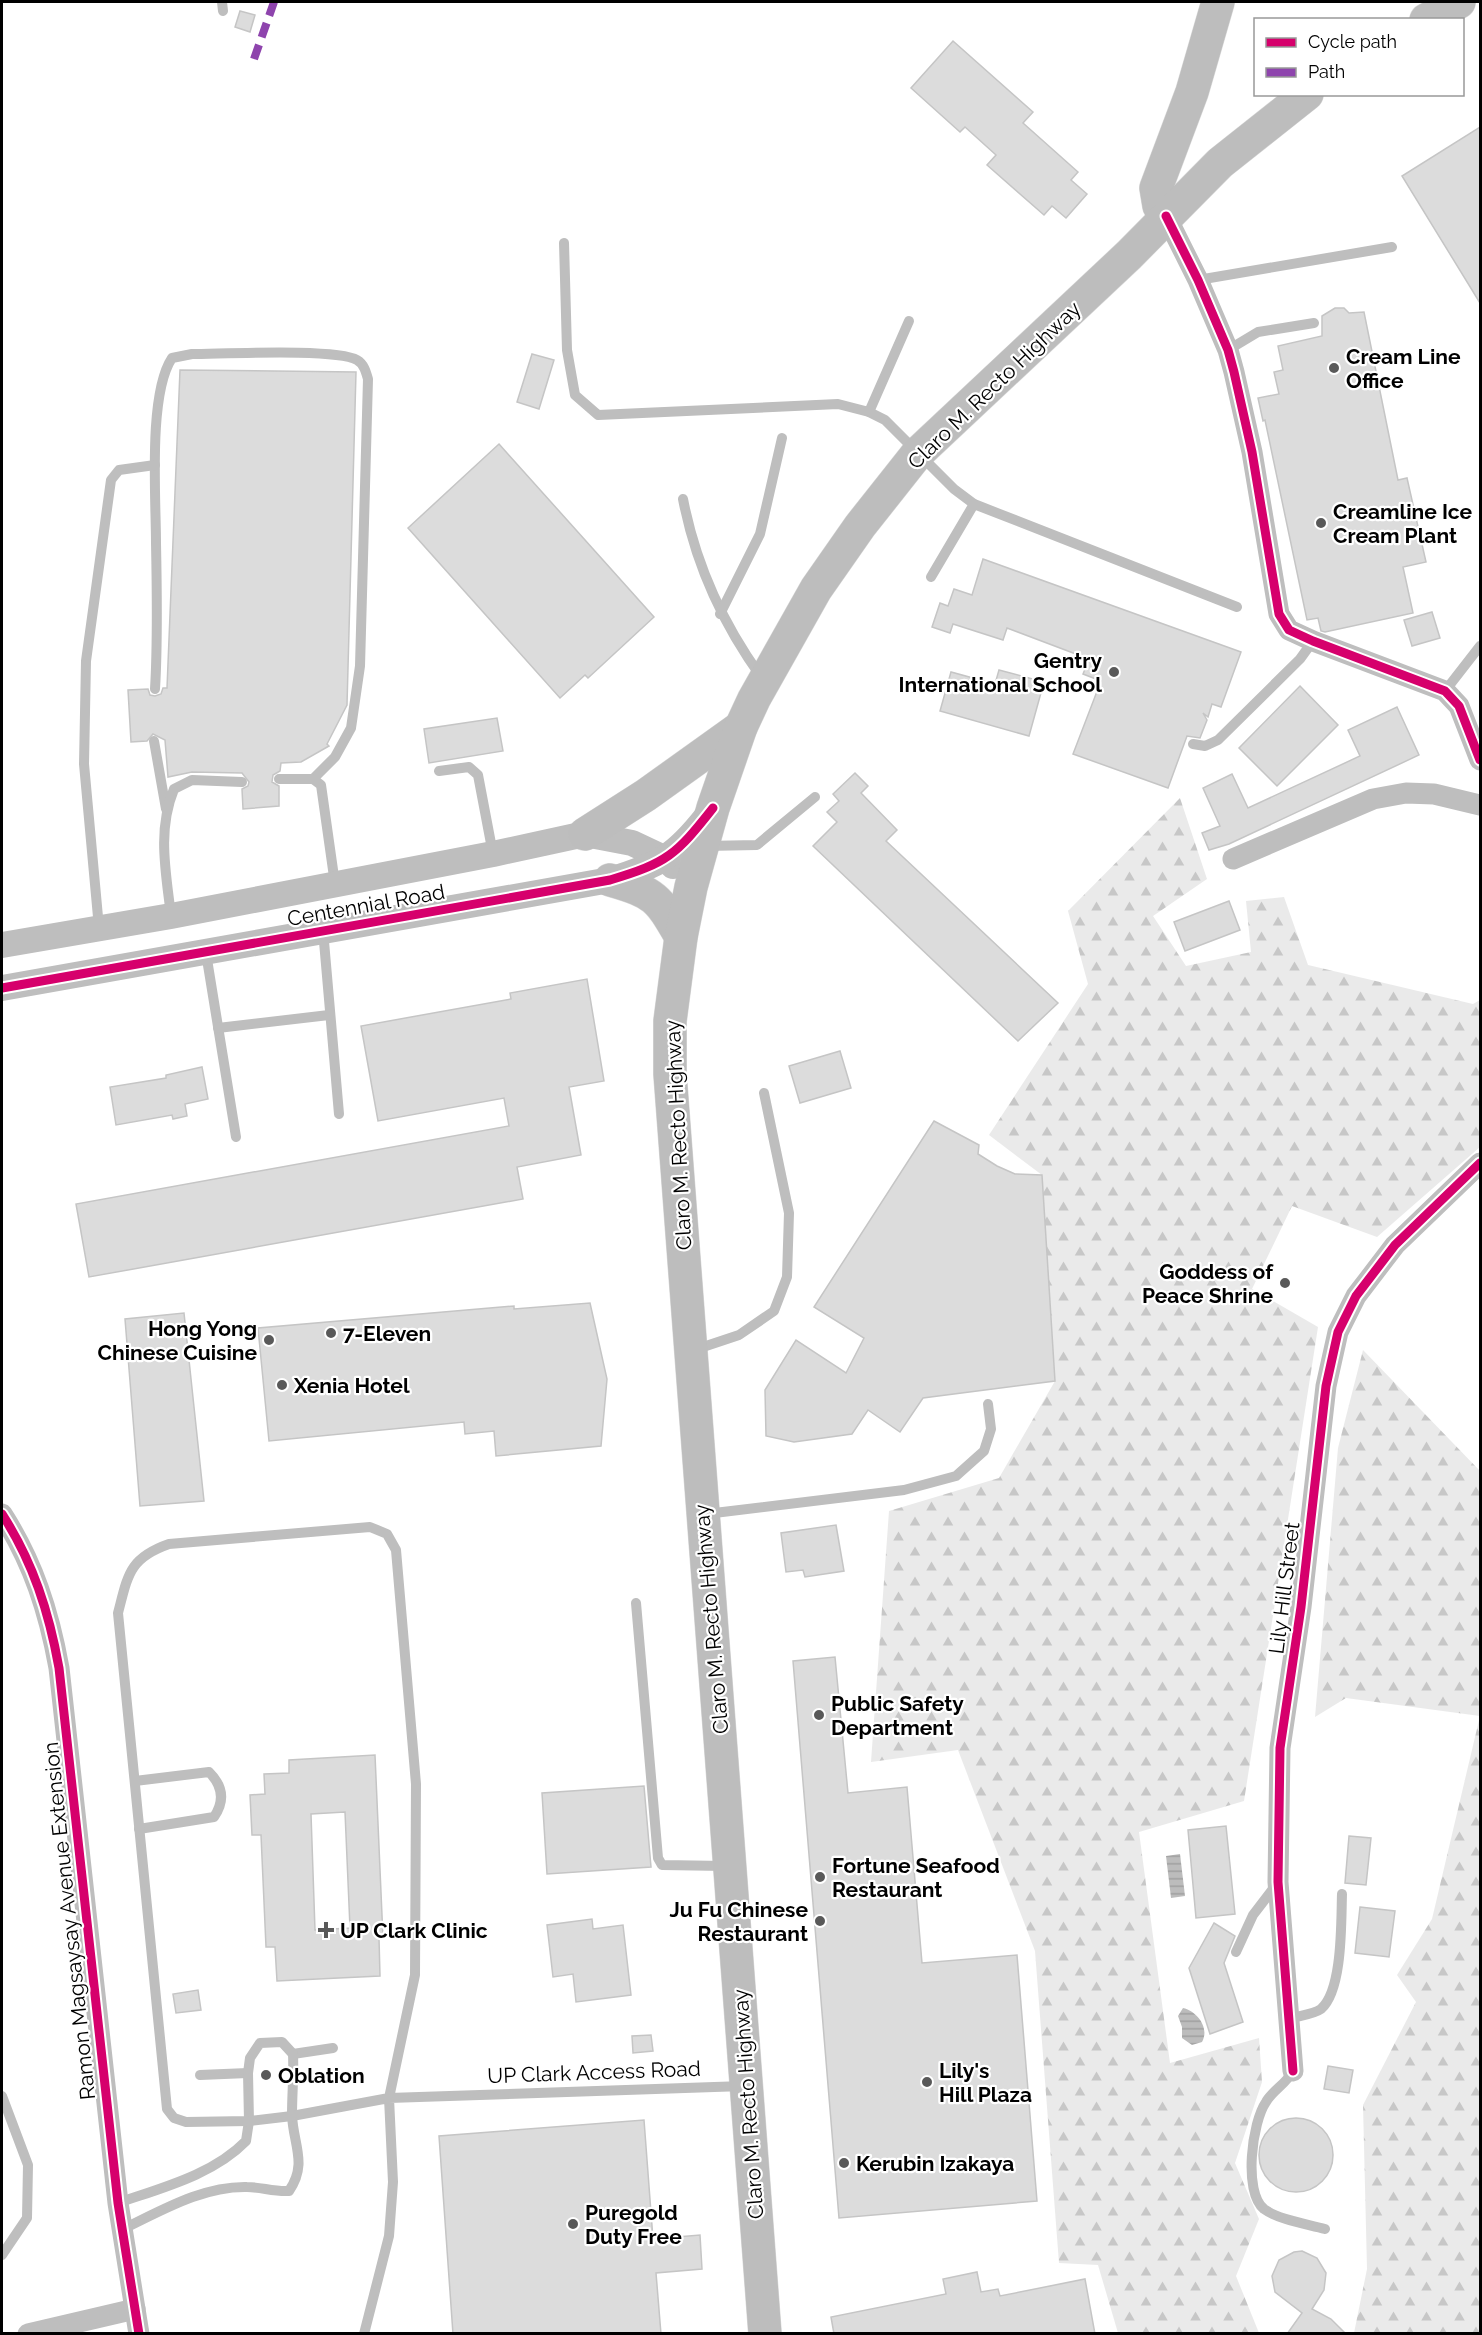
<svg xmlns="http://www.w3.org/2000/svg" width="1482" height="2335" font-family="Raleway,sans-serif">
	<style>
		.forest { fill: url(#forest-firs) }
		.water { fill: url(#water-rules) }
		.building { fill: #dcdcdc; stroke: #c5c5c5; stroke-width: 1.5; fill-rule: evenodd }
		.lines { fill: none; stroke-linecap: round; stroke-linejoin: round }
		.primary-casing { stroke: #dbdbdb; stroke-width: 34 }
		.service { stroke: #bebebe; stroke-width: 10 }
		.minor { stroke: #bebebe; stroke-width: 21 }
		.tertiary { stroke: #bebebe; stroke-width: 26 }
		.primary { stroke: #bdbdbd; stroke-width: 33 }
		.quiet { stroke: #8e44ad; stroke-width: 8; stroke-dasharray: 15 8; stroke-linecap: butt }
		.cycleway-casing { stroke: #fff; stroke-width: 13 }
		.cycleway { stroke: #d6006c; stroke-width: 9 }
		.poi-dot { fill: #595959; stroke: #fff; stroke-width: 2 }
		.labels { text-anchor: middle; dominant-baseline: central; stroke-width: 4.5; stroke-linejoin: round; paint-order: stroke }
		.poi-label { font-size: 21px; font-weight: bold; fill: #000; stroke: #fff; text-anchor: start }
		.street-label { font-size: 21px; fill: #000; stroke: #fff }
	</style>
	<defs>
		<pattern id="forest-firs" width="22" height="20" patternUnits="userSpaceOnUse" patternTransform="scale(1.5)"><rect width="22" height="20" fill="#eaeaea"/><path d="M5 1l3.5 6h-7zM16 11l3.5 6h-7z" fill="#c7c7c7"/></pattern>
		<pattern id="water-rules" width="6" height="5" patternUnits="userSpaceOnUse" patternTransform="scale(1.5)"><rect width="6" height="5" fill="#bcbcbc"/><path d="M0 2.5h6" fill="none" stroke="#a0a0a0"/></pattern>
	</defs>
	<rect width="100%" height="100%" fill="#fff"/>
	<!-- forest -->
	<g class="forest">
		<polygon points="1180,798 1207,879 1153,916 1186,966 1251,952 1246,901 1284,897 1308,965 1473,1004 1480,1000 1480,1147 1377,1237 1292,1206 1252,1289 1318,1327 1244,1801 1139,1832 1170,2063 1259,2038 1262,2082 1235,2163 1259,2219 1236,2276 1259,2333 1118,2333 1098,2265 1059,2263 1035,1951 958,1750 871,1762 889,1511 999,1478 1055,1381 1042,1175 989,1135 1088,984 1068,911"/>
		<polygon points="1363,1350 1480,1471 1480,2333 1354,2333 1367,2269 1363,2105 1416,2002 1397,1975 1432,1919 1480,1716 1346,1698 1315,1717 1338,1448"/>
	</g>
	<!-- water -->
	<g class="water">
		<polygon points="1180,1854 1185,1896 1171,1898 1166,1856"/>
		<path d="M1183,2008c14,3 27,20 19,34l-10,3 -10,-7v-11l-4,-11z"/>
	</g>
	<!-- building -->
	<g class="building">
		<polygon points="240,11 255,15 250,32 235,27"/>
		<polygon points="953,41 1033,112 1023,123 1078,172 1071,180 1087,194 1066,218 1052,206 1044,215 987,165 996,155 965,127 960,132 911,88"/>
		<polygon points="1480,127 1480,303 1402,176"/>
		<polygon points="1335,308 1344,308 1349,313 1364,312 1398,480 1407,478 1426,562 1403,567 1413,613 1325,632 1321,631 1318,618 1307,620 1265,420 1263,421 1258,398 1279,394 1274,372 1283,370 1278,346 1322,336 1322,316"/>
		<polygon points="532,354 554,360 539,409 517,402"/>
		<polygon points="180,370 356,372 347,705 327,744 329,746 301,762 281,763 280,771 273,775 272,782 279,786 279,806 243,809 242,789 248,786 249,782 242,773 192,772 168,777 165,740 153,734 147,741 131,742 128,690 148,689 150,695 155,696 161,694 163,688 167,688"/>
		<polygon points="499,444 654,617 588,678 585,675 560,698 408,528"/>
		<polygon points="983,559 1241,652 1221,707 1212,704 1208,717 1203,713 1207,720 1200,738 1187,736 1168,788 1073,754 1101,681 1083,674 1089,659 1007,628 1003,640 953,624 950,633 932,627 940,603 948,606 954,589 972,595"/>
		<polygon points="1432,612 1440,638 1412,646 1404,620"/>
		<polygon points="999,670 1044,682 1029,736 940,711 951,672 995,684"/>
		<polygon points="1300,686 1338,725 1277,786 1239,748"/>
		<polygon points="1397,707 1419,755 1229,844 1209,850 1202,833 1220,826 1203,788 1232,774 1248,808 1360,756 1348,730"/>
		<polygon points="497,718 503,751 429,763 424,729"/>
		<polygon points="855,773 868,786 861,793 897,830 886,841 1058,1003 1018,1041 813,846 837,822 827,812 839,801 833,794"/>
		<polygon points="1229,901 1240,930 1185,951 1174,922"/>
		<polygon points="587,979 604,1081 569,1087 581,1155 517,1167 523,1199 89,1277 76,1204 509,1126 504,1098 378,1121 361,1026 511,999 510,993"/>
		<polygon points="840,1051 851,1088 800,1103 789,1066"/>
		<polygon points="202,1067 208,1099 185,1104 187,1116 173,1119 172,1115 116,1125 110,1087 166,1078 166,1075"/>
		<polygon points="934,1121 979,1145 978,1154 997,1166 1015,1174 1042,1175 1055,1381 923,1398 900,1432 868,1410 852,1434 794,1442 766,1436 765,1390 796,1340 846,1373 864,1338 814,1307"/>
		<polygon points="590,1303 607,1379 601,1446 496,1456 494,1431 465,1434 464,1422 269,1441 258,1328 514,1306 514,1309"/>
		<polygon points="184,1313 204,1501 140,1506 125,1319"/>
		<polygon points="836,1525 844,1571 805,1577 803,1570 786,1572 781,1533"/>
		<polygon points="835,1657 848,1793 907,1787 922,1963 1017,1955 1037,2201 839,2218 793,1661"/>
		<path d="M375,1755l8,183h-4l1,38 -103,5 -2,-34h-9l-5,-112h-9l-2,-40 15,-1 -1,-20 25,-1v-13zM345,1812l5,116 -35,2 -4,-116z"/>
		<polygon points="644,1786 651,1867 547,1874 542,1793"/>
		<polygon points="1226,1826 1235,1914 1196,1918 1188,1830"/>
		<polygon points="1349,1836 1371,1838 1366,1885 1345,1883"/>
		<polygon points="1360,1907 1395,1911 1389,1957 1355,1953"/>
		<polygon points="592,1919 593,1929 623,1925 631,1995 576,2002 573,1974 553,1977 547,1925"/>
		<polygon points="1214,1923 1235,1936 1224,1963 1243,2022 1210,2034 1189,1968"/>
		<polygon points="198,1990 201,2010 176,2013 173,1994"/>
		<polygon points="651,2035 653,2051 633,2053 632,2036"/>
		<polygon points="1328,2066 1353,2070 1349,2093 1324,2089"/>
		<circle cx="1296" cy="2155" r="37"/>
		<polygon points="644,2120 653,2239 700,2235 702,2269 656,2273 661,2334 453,2334 439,2136"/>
		<polygon points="1302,2251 1317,2258 1326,2273 1324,2290 1312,2309 1331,2319 1346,2334 1287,2334 1302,2313 1275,2292 1272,2276 1279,2260 1294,2252"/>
		<polygon points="977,2272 981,2292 998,2289 1000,2296 1085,2279 1095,2334 834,2334 831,2317 946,2294 943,2279"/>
	</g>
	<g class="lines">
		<!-- primary casing -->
		<g class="primary-casing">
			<g id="primary">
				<polyline points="1426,20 1459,2"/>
				<polyline points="1166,216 1159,206 1156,188 1192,92 1218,2"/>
				<polyline points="585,834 646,795 741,727"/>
				<path d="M610,880c45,13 48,17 71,57"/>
				<polyline points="765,2334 670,1074 670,1021 681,937 691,887 713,808 741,727 754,699 816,589 860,526 917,454 1129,255 1220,163 1307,94"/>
			</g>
		</g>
		<!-- service -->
		<g class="service">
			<polyline points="222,2 223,11"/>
			<polyline points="564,243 567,350 575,395 598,415 838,404 869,412 885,420 954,489 974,504 1237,607"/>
			<polyline points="1198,280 1392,247"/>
			<polyline points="1228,350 1258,332 1314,323"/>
			<polyline points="869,412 909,321"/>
			<path d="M683,499c13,67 39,124 79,179"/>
			<polyline points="931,577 974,504"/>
			<polyline points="720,614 760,534 782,438"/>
			<path d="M155,689c3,-49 2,-98 1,-146 0,-45 -8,-149 16,-185l20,-4c29,0 145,-6 165,6 7,4 9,12 11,19l-8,287 -9,62 -16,29 -22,22"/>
			<polyline points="1445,691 1480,646"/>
			<polyline points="154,741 166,809"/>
			<polyline points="1193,744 1205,746 1218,740 1300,659 1313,641"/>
			<polyline points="439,771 469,767 478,775 493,854"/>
			<polyline points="279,779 313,779 321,785 335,884"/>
			<polyline points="705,846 757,845 815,797"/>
			<path d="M171,916c-5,-44 -14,-85 3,-127l18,-9 50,2"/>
			<polyline points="99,928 84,764 86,661 111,480 119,470 155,465"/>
			<polyline points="323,930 339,1114"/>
			<polyline points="206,953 236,1137"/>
			<polyline points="218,1028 329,1015"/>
			<polyline points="694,1350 739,1335 774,1311 787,1277 789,1213 764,1093"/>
			<polyline points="706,1514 904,1490 956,1476 984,1451 991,1429 988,1404"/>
			<polyline points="636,1603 658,1858 662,1865 725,1866"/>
			<path d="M135,1781l74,-9c14,14 16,29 5,45l-75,12"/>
			<polyline points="1236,1952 1253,1915 1276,1885"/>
			<path d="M1289,2019c9,-3 25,-5 32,-10 22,-19 20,-88 21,-115"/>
			<polyline points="293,2054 333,2048"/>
			<path d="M1293,2071c-7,13 -20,19 -27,31 -14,20 -23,90 -2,107 15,11 43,15 61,20"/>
			<polyline points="200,2075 248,2073"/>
			<polyline points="2,2096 28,2165 27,2218 2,2255"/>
			<path d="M118,2203c43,-15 95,-28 128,-62l3,-20 -1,-48 2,-15 10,-15 22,-1 11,12c1,20 -1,40 -1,61 1,29 16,49 -3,76 -15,1 -28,-4 -42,-4 -45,-1 -86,24 -126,43"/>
			<path d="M364,2334l25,-98 4,-54 -4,-84 26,-123 1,-191 -20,-234 -9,-16 -17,-7 -201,17c-40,14 -41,31 -51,69l49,496 7,9 12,4 63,-1 43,-5 97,-18 355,-12"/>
		</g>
		<!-- minor -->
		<g class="minor">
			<polyline points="1166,216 1198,280 1228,350 1234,372 1252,452 1279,614 1289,630 1313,641 1445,691 1459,706 1480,760"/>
			<polyline points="1233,859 1373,799 1406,793 1434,794 1480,805"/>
			<path d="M2,1514c31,48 47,98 57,154l59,535 21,131"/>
			<polyline points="1293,2071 1278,1882 1280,1748 1301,1607 1326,1386 1338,1332 1356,1296 1395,1245 1480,1163"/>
			<polyline points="28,2334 135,2309"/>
		</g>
		<!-- tertiary -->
		<g class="tertiary">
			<polyline points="2,945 171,916 493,854 585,834 632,843 666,859 673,866"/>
			<path d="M2,988l608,-108c49,-15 65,-23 97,-64"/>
		</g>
		<!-- primary -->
		<use href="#primary" class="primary"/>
		<!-- quiet -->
		<polyline class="quiet" points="254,59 274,2"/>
		<!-- cycleway casing -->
		<g class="cycleway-casing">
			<g id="cycleway">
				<polyline points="1166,216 1198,280 1228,350 1234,372 1252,452 1279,614 1289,630 1313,641 1445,691 1459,706 1480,760"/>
				<path d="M2,988l608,-108c57,-17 66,-25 103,-72"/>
				<path d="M2,1514c31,48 47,98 57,154l59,535 21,131"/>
				<polyline points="1293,2071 1278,1882 1280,1748 1301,1607 1326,1386 1338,1332 1356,1296 1395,1245 1480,1163"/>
			</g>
		</g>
		<!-- cycleway -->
		<use href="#cycleway" class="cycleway"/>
	</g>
	<!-- markers -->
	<g class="poi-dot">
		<circle cx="1334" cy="368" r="6"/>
		<circle cx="1321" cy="523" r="6"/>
		<circle cx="1114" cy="672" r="6"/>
		<circle cx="1285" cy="1283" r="6"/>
		<circle cx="331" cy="1333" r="6"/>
		<circle cx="269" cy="1340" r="6"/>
		<circle cx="282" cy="1385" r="6"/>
		<circle cx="819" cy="1715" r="6"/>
		<circle cx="820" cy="1877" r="6"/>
		<circle cx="820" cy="1921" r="6"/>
		<path d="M323 1921h6v6h6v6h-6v6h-6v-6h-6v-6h6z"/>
		<circle cx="266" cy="2075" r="6"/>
		<circle cx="927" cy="2082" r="6"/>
		<circle cx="844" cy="2163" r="6"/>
		<circle cx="573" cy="2224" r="6"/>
	</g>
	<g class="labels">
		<!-- poi labels -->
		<g class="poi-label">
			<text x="1346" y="356">Cream Line<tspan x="1346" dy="24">Office</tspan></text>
			<text x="1333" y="511">Creamline Ice<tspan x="1333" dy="24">Cream Plant</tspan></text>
			<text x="1102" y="660" text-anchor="end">Gentry<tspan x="1102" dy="24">International School</tspan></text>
			<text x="1273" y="1271" text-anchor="end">Goddess of<tspan x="1273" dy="24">Peace Shrine</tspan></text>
			<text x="257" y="1328" text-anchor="end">Hong Yong<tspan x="257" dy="24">Chinese Cuisine</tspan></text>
			<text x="343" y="1333">7-Eleven</text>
			<text x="294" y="1385">Xenia Hotel</text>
			<text x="831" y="1703">Public Safety<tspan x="831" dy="24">Department</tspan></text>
			<text x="832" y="1865">Fortune Seafood<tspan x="832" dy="24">Restaurant</tspan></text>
			<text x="808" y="1909" text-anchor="end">Ju Fu Chinese<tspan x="808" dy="24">Restaurant</tspan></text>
			<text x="340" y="1930">UP Clark Clinic</text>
			<text x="939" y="2070">Lily's<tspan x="939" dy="24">Hill Plaza</tspan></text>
			<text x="278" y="2075">Oblation</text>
			<text x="856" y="2163">Kerubin Izakaya</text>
			<text x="585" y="2212">Puregold<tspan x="585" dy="24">Duty Free</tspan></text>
		</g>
		<!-- street labels -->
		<g class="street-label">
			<text transform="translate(994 385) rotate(-44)">Claro M. Recto Highway</text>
			<text transform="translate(366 905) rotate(-10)">Centennial Road</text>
			<text transform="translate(678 1135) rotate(-93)">Claro M. Recto Highway</text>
			<text transform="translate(1284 1588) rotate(-83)">Lily Hill Street</text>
			<text transform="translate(711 1619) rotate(-95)">Claro M. Recto Highway</text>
			<text transform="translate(69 1921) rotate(-96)">Ramon Magsaysay Avenue Extension</text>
			<text transform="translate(594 2072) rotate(-2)">UP Clark Access Road</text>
			<text transform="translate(748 2104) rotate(-94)">Claro M. Recto Highway</text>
		</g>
	</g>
	<!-- border -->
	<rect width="1482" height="2335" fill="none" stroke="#000000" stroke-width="6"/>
	<!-- legend -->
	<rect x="1254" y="18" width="210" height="78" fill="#ffffff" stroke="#999999" stroke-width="1.5"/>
	<rect x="1266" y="38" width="30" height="9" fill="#d6006c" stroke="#999999" stroke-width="1.5"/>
	<text x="1308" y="48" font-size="18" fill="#000000">Cycle path</text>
	<rect x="1266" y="68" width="30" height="9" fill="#8e44ad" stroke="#999999" stroke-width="1.5"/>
	<text x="1308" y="78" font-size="18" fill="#000000">Path</text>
</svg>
